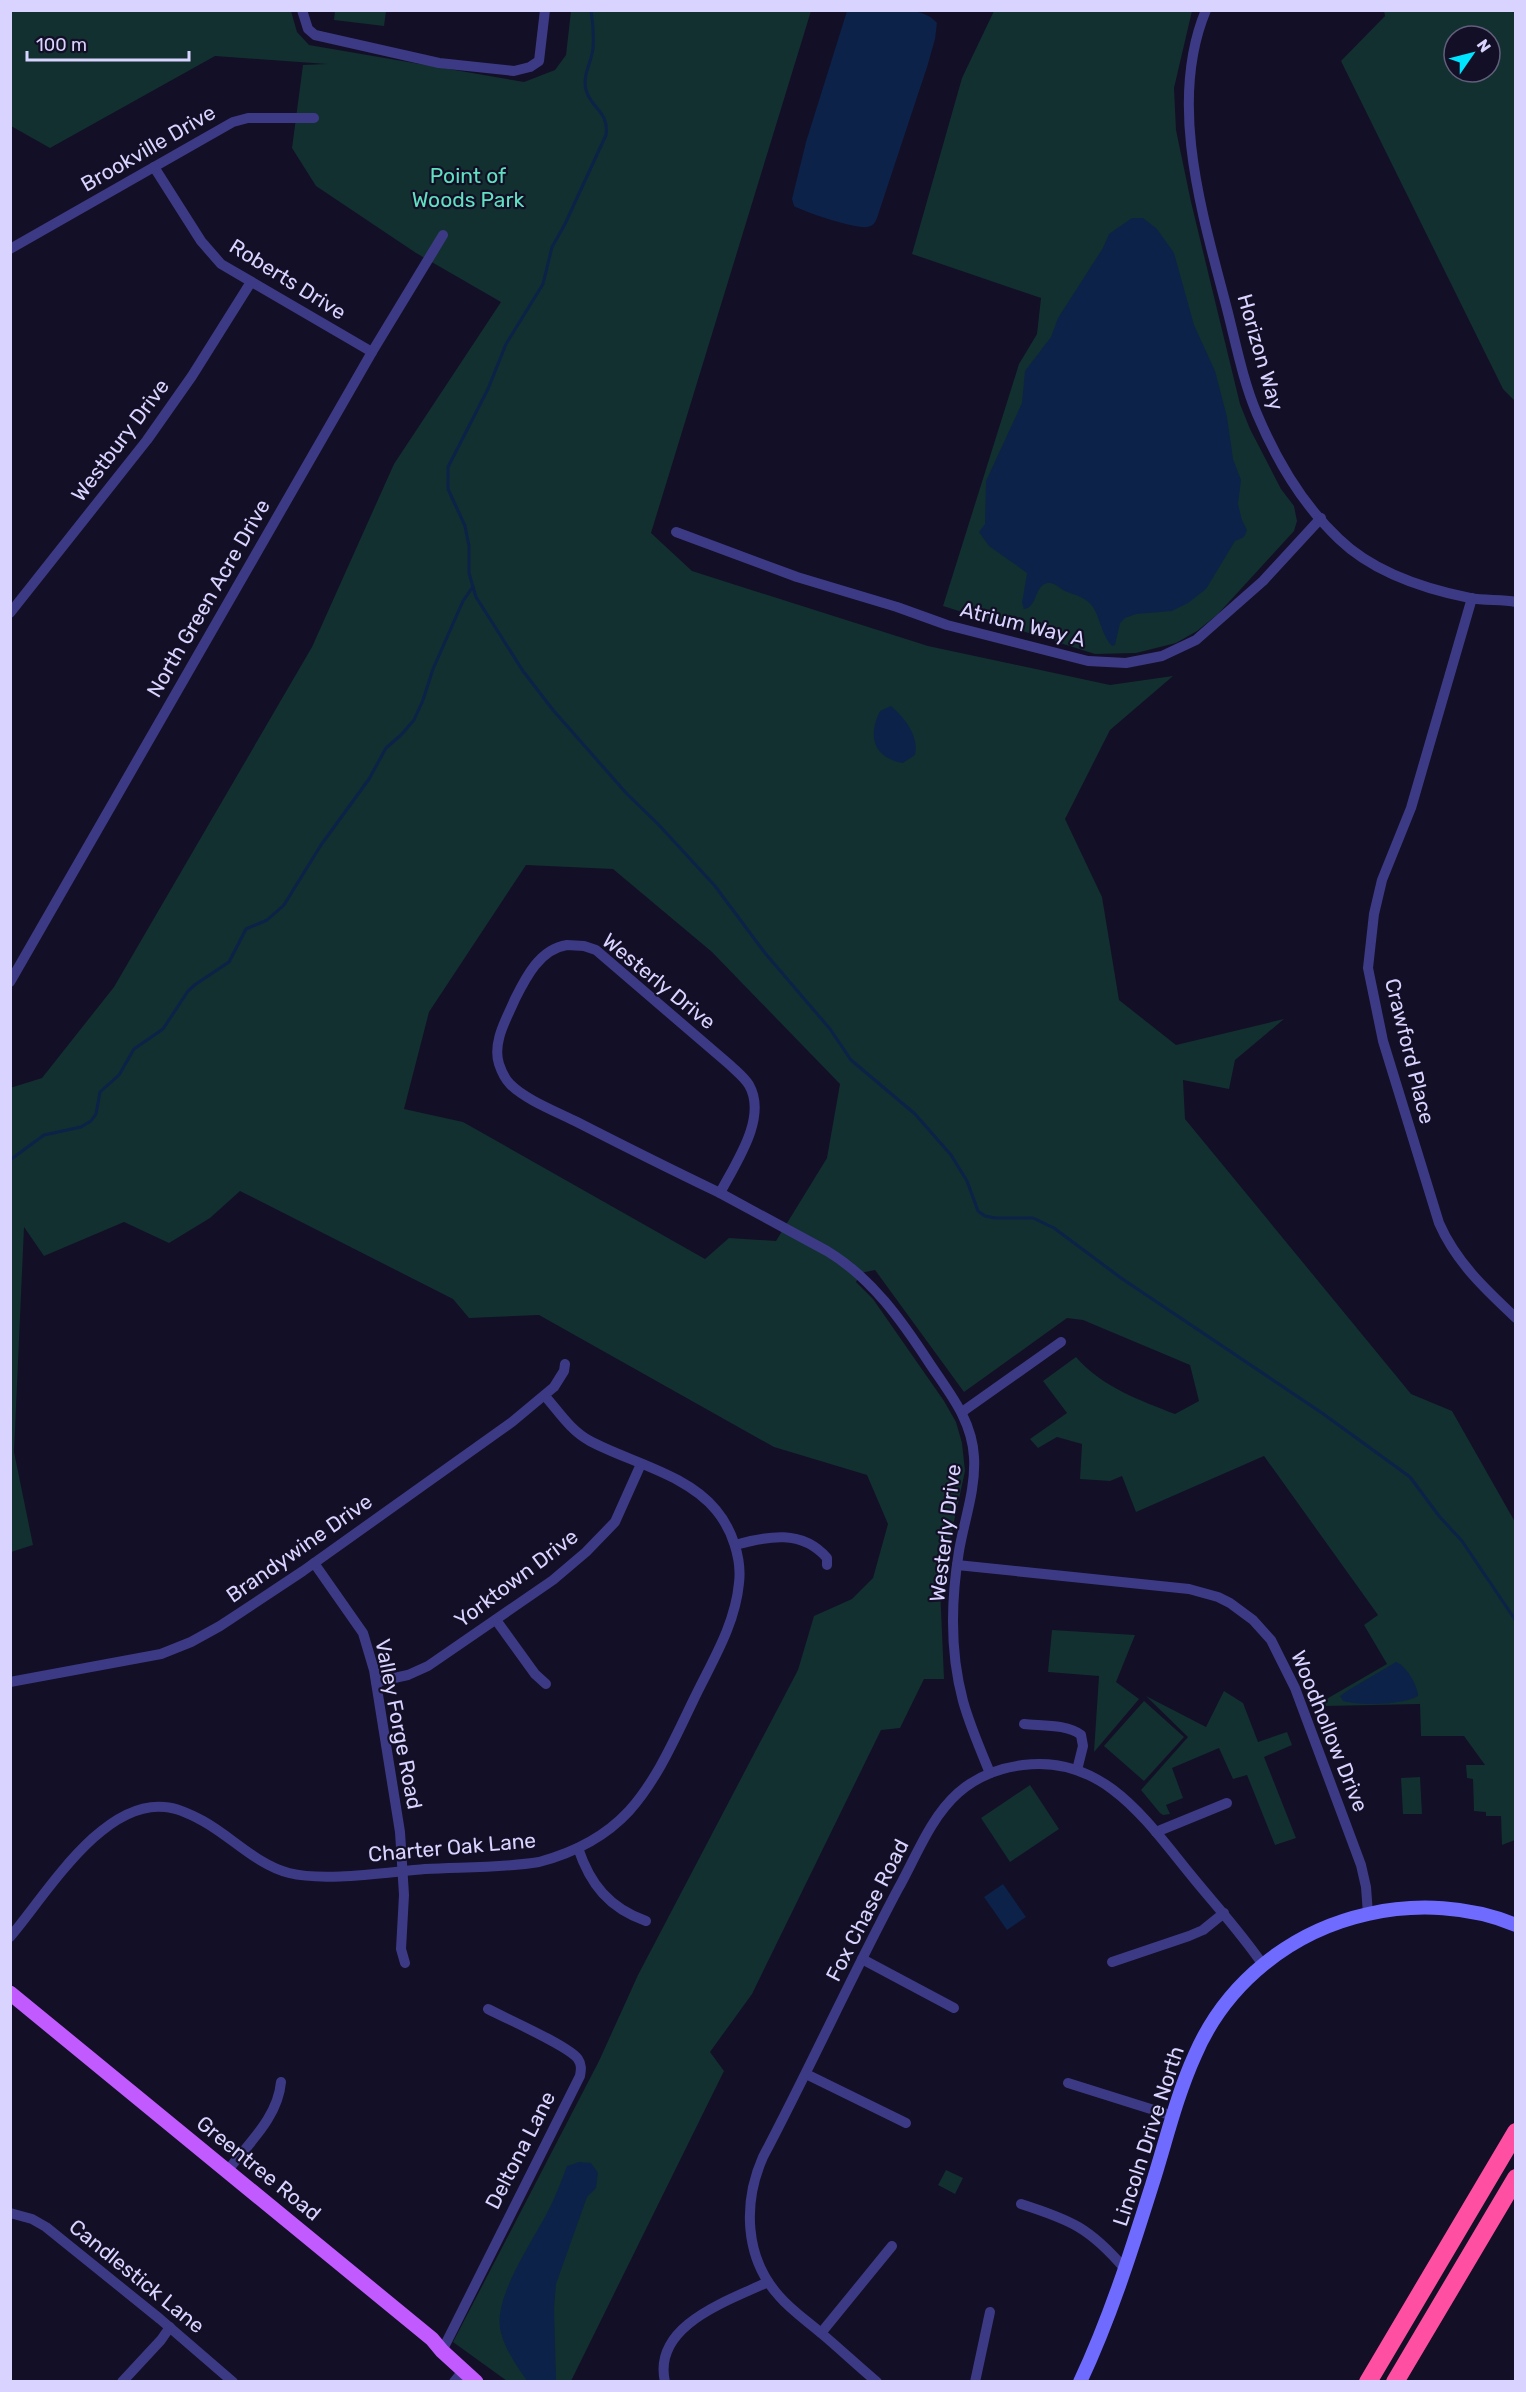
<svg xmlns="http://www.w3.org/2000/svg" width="1526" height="2392" font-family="Rubik,sans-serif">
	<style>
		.green { fill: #12302f; fill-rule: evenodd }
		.water { fill: #0c2248 }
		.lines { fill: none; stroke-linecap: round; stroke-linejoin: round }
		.stream { stroke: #0c2248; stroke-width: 3 }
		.street { stroke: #3d3a85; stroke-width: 10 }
		.secondary { stroke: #6f6bff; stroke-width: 14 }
		.primary { stroke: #c25bff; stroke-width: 15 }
		.highway { stroke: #ff4fa3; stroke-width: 18 }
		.labels { text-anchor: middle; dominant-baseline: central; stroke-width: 4.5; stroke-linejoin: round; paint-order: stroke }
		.street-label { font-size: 21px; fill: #d9d4ff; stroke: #130f26 }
		.park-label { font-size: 21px; fill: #5fe0c0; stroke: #130f26 }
	</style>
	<rect width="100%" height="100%" fill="#130f26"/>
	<!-- green -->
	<g class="green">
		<path d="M11,11h280l6,21 12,13 215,37 31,-12 11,-15 5,-44h240l-160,522 41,38 236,75 182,39 63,-9 -63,54 -45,89 37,78 17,103 57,45 108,-26 -49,41 -6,29 -46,-9 2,39 226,275 41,17 63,111v318l-13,5 -1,-29h-15v-4l-12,-1 -1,-32 -6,-1 -1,-13h19l-21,-29h-43l-1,-32 -95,2 -2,-5 64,-37 -23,-39 14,-10 -114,-159 -128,56 -14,-36 -12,5 -30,-2 2,-35 -25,-7 -19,11 -8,-9 37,-26 -24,-32 33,-24c26,30 63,43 99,57l24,-13 -9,-36 -107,-45 -16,-2 -103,74 -89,-122 -14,3 -5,9 17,17 71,102 12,21 6,21 3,28 -25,115 4,93h-20l-24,49 -19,2 -129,264 -42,58 14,19 -153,310h-64l-54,-39 146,-281 39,-86 160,-305 16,-54 38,-17 21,-21 15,-54 -21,-49 -93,-28 -235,-132 -70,3 -16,-19 -213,-108 -30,27 -41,25 -45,-21 -80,34 -20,-29 -10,225 19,93 -22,7 -1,-464 32,-10 72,-91 198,-340 82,-183 107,-162 -85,-49 -100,-67 -24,-38 11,-83 24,-1 -112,-8 -165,92 -39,-22zM526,865l87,4 99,83 128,132 -13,74 -51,83 -47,-3 -24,21 -242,-137 -59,-13 25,-97z"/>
		<polygon points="335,11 386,11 384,26 334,20"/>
		<polygon points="994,11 1192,11 1174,88 1176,130 1191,202 1240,404 1250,429 1281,489 1294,506 1297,521 1294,531 1218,614 1197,631 1176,643 1136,653 1095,654 943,606 1019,364 1037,334 1041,298 912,254 962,78"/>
		<path d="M1384,11h131v390l-12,-12 -162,-328 44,-45zM1454,36h36v36h-36z"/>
		<polygon points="1052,1630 1135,1635 1116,1682 1139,1699 1094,1752 1099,1676 1048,1672"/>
		<polygon points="1224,1691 1243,1703 1258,1742 1287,1732 1292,1745 1264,1757 1296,1838 1275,1845 1247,1775 1233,1779 1219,1748 1172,1768 1183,1798 1166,1805 1170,1814 1163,1815 1160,1813 1141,1790 1188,1737 1146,1696 1206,1727"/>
		<polygon points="1144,1701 1184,1737 1144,1781 1104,1746"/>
		<polygon points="1420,1777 1422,1814 1403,1814 1401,1778"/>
		<polygon points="1030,1785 1059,1829 1010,1862 981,1818"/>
		<polygon points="946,2170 963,2178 955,2194 938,2185"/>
	</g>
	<!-- water -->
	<g class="water">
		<path d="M847,11c23,-1 75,-8 90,12l-2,16 -7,25 -51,154c-2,5 -4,8 -10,9 -11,2 -63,-15 -73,-21l-2,-7 14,-57z"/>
		<path d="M1132,218h11l14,11 17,24 20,72 21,46 12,46 6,42 8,21 -3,24 4,16 5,10 -3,7 -9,4 -29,48 -18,14 -16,8 -36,3 -11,4 -5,5 -5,22 -3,1c-13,-14 -12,-36 -25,-45 -6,-5 -15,-7 -22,-10 -5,-2 -10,-9 -17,-8 -14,2 -10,24 -24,26l-2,-6 5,-30 -38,-27 -10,-14 6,-8 1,-43 36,-78 3,-32 26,-34 7,-19 45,-70 6,-14z"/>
		<path d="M891,706c14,12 28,30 24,49l-12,8c-29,-5 -36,-26 -23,-52z"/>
		<path d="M1396,1662c10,3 22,24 22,34 -15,9 -58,10 -75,5l-3,-5 7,-5z"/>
		<polygon points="1003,1884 1026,1917 1007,1930 984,1897"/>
		<path d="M579,2162l12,1 7,10 -2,15 -9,9 -31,87 -2,24 2,71 -1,2h-28c-10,-15 -24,-34 -27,-53 -5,-33 32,-86 47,-115 8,-15 14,-31 20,-47z"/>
	</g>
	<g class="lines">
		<!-- stream -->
		<g class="stream">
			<path d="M591,10c2,13 3,25 2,38 -1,14 -11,27 -7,42 6,20 23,21 20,45l-41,89 -13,23 -9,37 -37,60 -18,45 -40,78v22l17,37 4,20v27l7,24 47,74 30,39 74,84 31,30 57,62 50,67 65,76 21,31 64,54 36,41 16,26 11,30 7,5 10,2h38l21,10 67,50 201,135 88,64 29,39 23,25 54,80"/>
			<polyline points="1513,10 1516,13"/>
			<polyline points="10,1160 44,1135 81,1127 91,1121 96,1114 100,1092 119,1075 134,1049 163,1029 188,991 196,984 229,962 246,929 267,920 284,905 321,845 369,779 386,748 401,735 414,720 423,700 433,669 463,601 472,588"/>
		</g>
		<!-- street -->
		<g class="street">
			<polyline points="302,10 308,29 315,35 439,63 514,71 530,67 539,61 545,10"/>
			<path d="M1206,10c-39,93 -3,206 21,299 9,35 16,72 30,105 19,45 46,91 82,125 34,33 86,50 131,59 15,3 31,1 46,4"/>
			<polyline points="154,167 201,241 221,264 372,352"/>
			<polyline points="10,249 233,122 248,118 314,118"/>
			<polyline points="676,532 797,577 897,607 947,625 1088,661 1126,663 1162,656 1196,640 1263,581 1321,518"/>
			<path d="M1472,598l-61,210 -29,72 -8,34 -6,54 15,73 56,182c17,39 46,66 77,95"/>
			<polyline points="10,613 147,440 192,376 251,282"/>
			<path d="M567,945l17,1 12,4 134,115c6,6 14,12 19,20 19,33 -14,79 -29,108 -48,-23 -96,-47 -143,-71 -20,-10 -53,-23 -67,-38 -5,-5 -9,-14 -11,-20 -7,-22 8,-46 16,-65 11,-22 25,-50 52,-54z"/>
			<polyline points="10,982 372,352 443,235"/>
			<path d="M720,1193l107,58c45,27 75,70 103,113 20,30 42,56 44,93 2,32 -10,64 -15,94 -8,49 -9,102 4,150 7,25 17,48 27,72"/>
			<polyline points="962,1412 1061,1342"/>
			<path d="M735,1545c33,-9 67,-16 92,13v7"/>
			<polyline points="314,1563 363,1633 374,1670 400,1832 404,1895 401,1949 405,1963"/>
			<polyline points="957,1565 1189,1589 1218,1597 1230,1603 1253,1620 1271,1640 1295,1688 1361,1865 1366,1887 1368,1914"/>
			<polyline points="496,1620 535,1674 546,1684"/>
			<polyline points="10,1682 161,1654 191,1642 220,1626 303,1571 512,1422 554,1387 564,1371 565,1364"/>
			<polyline points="376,1682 408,1675 428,1666 553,1580 586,1552 615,1522 641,1464"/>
			<path d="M1024,1724c17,2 43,0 57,11l2,11 -6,24"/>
			<polyline points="1156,1832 1227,1803"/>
			<path d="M578,1848c12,36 31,60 68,73"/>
			<path d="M10,1937c36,-42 92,-137 155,-130 13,1 27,8 38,14 29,16 54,44 86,52 36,9 98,-1 136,-4 38,-2 77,-1 114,-7 34,-9 66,-25 90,-51 28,-31 46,-73 64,-110 18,-38 42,-75 46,-118 3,-24 -7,-54 -23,-73 -29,-36 -87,-48 -126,-69 -19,-10 -31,-29 -45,-45"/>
			<polyline points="862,1959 954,2008"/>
			<polyline points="1112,1962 1189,1936 1203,1930 1224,1913"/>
			<polyline points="806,2074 906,2123"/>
			<polyline points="1068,2083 1173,2116"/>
			<path d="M228,2170c21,-27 50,-53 53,-88"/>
			<path d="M1021,2204c50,16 69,24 104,65"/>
			<polyline points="10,2213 32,2219 46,2227 160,2319 233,2382"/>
			<polyline points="821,2333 892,2246"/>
			<path d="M442,2351l138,-275c1,-6 2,-11 -2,-17 -9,-13 -73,-41 -90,-50"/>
			<polyline points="122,2382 161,2340 170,2327"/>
			<polyline points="454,2382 463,2371"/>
			<path d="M665,2382c-13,-57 63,-81 103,-100"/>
			<path d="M877,2382c-19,-16 -37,-33 -56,-49 -14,-12 -30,-23 -42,-37 -35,-39 -36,-94 -16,-139 47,-89 88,-180 135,-268 18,-32 32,-71 60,-96 18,-16 41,-25 65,-28 83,-11 126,60 172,115 23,28 47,54 68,85"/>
			<polyline points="975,2382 990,2312"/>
		</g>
		<!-- secondary -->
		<path class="secondary" d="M1080,2382c30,-64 51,-130 72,-197 14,-44 24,-88 43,-130 31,-72 96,-124 173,-141 48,-11 103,-8 148,11"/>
		<!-- primary -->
		<polyline class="primary" points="10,1993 432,2339 442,2351 476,2382"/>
		<!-- highway -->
		<g class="highway">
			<polyline points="1368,2382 1516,2132"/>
			<polyline points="1395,2382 1516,2178"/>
		</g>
	</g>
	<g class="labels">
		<!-- street labels -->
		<g class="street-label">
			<text transform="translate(148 148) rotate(-30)">Brookville Drive</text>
			<text transform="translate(288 279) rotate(32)">Roberts Drive</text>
			<text transform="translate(1261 352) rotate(74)">Horizon Way</text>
			<text transform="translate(120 440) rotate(-53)">Westbury Drive</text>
			<text transform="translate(208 598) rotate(-60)">North Green Acre Drive</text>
			<text transform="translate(1023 624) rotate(14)">Atrium Way A</text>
			<text transform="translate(659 981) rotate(39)">Westerly Drive</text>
			<text transform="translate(1410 1051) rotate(76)">Crawford Place</text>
			<text transform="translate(945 1533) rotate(-83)">Westerly Drive</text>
			<text transform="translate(299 1548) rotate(-35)">Brandywine Drive</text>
			<text transform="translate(516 1578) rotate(-37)">Yorktown Drive</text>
			<text transform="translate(399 1724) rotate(79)">Valley Forge Road</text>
			<text transform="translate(1330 1731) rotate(68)">Woodhollow Drive</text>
			<text transform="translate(452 1847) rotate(-5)">Charter Oak Lane</text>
			<text transform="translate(867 1910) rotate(-63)">Fox Chase Road</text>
			<text transform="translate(1148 2136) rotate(-72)">Lincoln Drive North</text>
			<text transform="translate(520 2150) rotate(-63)">Deltona Lane</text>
			<text transform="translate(259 2168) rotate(39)">Greentree Road</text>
			<text transform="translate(137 2276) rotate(39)">Candlestick Lane</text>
		</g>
		<!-- park labels -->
		<g class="park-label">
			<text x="468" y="175">Point of<tspan x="468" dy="24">Woods Park</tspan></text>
		</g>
	</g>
	<!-- border -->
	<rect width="1526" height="2392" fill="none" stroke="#d9d4ff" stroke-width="24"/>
	<!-- north arrow -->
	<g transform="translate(1472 54) rotate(55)"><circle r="28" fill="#130f26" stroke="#625e7d" stroke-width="1.5"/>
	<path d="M0-4.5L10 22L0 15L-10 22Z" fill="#00e5ff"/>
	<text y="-9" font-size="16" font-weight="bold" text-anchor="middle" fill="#d9d4ff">N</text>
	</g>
	<!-- scale -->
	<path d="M27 51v9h162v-9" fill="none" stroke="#d9d4ff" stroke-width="3"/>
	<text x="36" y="51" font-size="18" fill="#d9d4ff" stroke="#130f26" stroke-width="4.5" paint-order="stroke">100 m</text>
</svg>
